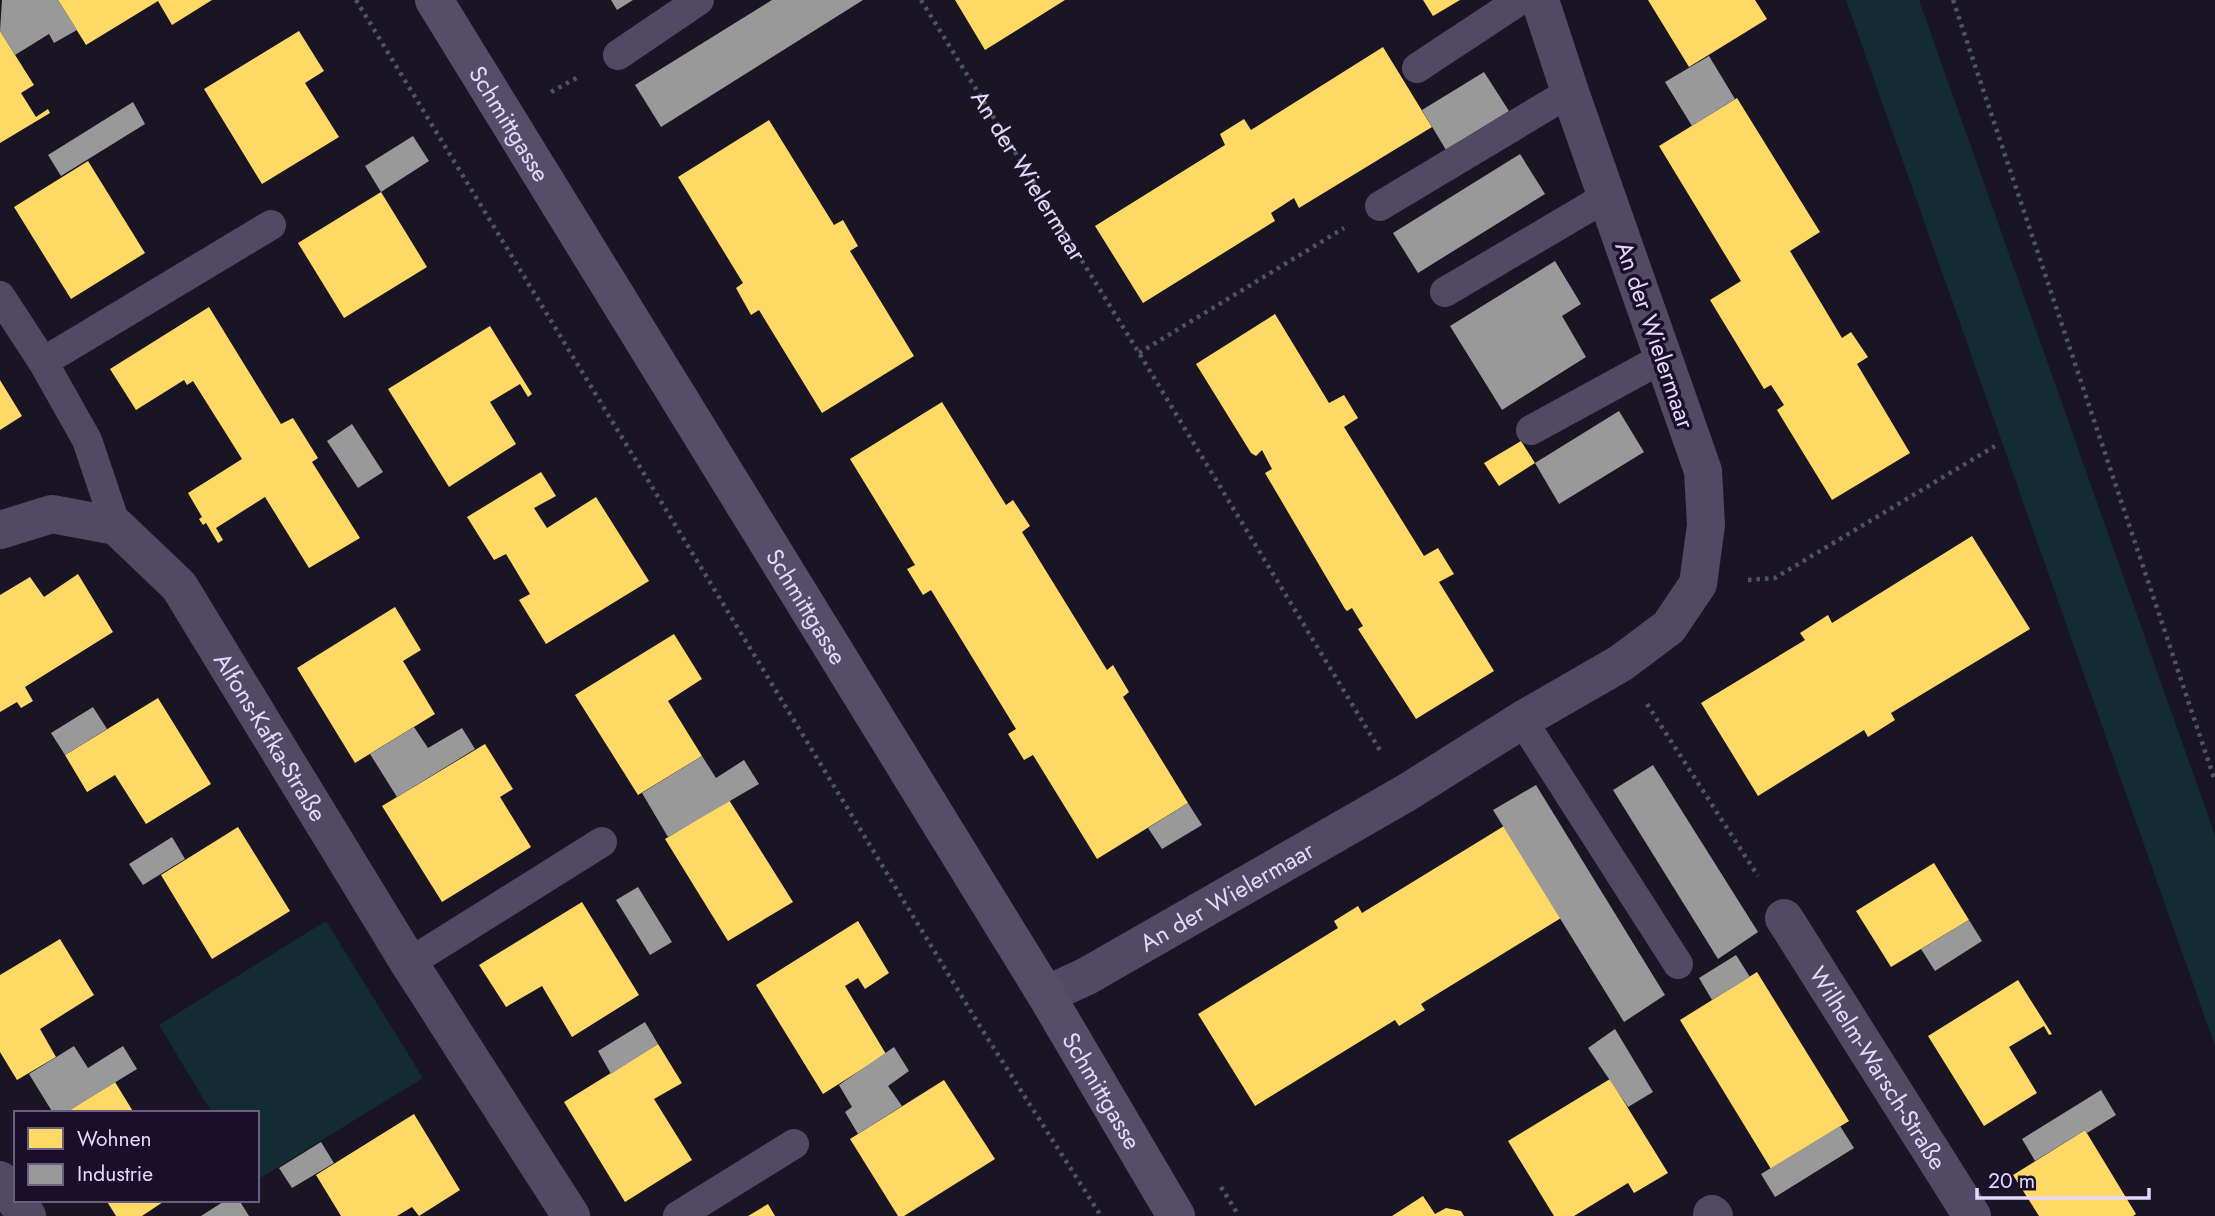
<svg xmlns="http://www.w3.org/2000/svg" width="2215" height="1216" font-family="Jost,sans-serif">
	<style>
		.green { fill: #132b32 }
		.homes { fill: #ffd966 }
		.industry { fill: #999 }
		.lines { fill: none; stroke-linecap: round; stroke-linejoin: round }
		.path { stroke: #4c5467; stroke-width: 4.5; stroke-dasharray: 3.5 5; stroke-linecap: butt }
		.lane { stroke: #504a65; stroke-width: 30 }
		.street { stroke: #504a65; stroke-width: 38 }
		.secondary { stroke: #564d6a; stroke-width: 38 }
		.labels { text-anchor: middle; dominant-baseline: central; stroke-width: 7; stroke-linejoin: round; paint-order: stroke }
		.street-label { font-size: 24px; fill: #e4d8ff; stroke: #190f2a }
	</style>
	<rect width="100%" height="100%" fill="#1a1524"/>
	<!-- green -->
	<g class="green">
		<polygon points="1846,0 1919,0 2215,835 2215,1046"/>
		<polygon points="326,921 423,1078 257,1180 257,1113 212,1113 159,1025"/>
	</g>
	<!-- homes -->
	<g class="homes">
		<polygon points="58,0 212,0 172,25 158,1 86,45"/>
		<polygon points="955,0 1065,0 985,50"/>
		<polygon points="1423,0 1460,0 1433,16"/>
		<polygon points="1648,0 1755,0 1767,19 1689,67"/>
		<polygon points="0,31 34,85 21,93 36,117 48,109 50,113 0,143"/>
		<polygon points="299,31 324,71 305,83 339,137 262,184 204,89"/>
		<polygon points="1383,47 1432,127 1299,208 1294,198 1271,213 1275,221 1143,303 1095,226 1225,145 1220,134 1244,119 1251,130"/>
		<polygon points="1737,98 1820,232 1790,251 1842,338 1851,332 1868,357 1857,364 1910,453 1832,500 1777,410 1784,405 1771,385 1764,389 1710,300 1741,281 1659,146"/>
		<polygon points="769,120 834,225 843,220 858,246 850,251 914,356 822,413 759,310 751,315 736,288 743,283 678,177"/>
		<polygon points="88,161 145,253 71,299 14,207"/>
		<polygon points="381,192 427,267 344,318 298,243"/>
		<polygon points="209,307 281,424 293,418 318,458 312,462 360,538 309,568 265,497 216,528 223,540 218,543 206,523 203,525 199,519 202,517 188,493 242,459 193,381 187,385 184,380 136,410 110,369"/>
		<polygon points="1275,314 1329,403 1344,395 1358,418 1344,427 1424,556 1438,548 1454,574 1439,582 1494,671 1416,719 1358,629 1363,626 1352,608 1347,611 1345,609 1265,473 1272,469 1262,450 1256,456 1251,453 1196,364"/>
		<polygon points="490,326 532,394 528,397 520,384 490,402 516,444 449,487 388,389"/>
		<polygon points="0,380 22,416 0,430"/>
		<polygon points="942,402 1006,505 1013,500 1030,526 1022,532 1107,670 1113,665 1129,692 1123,697 1188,803 1097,859 1033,755 1024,760 1008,734 1016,729 931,590 923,595 907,569 915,565 850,459"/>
		<polygon points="1521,441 1535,463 1499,486 1484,463"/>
		<polygon points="541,472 556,496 534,508 547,528 596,497 649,581 546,644 519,600 530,594 506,554 494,560 467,517"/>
		<polygon points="1972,536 2030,629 1891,713 1895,720 1868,737 1864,730 1758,796 1701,703 1805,640 1800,633 1828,615 1832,623"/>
		<polygon points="78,574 113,632 25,687 33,701 21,708 17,702 0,712 0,595 30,577 44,597"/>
		<polygon points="395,607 421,650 403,661 435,714 355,763 297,668"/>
		<polygon points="674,634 702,679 668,701 702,756 638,795 575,695"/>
		<polygon points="158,698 211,784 146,824 115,775 87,792 65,755"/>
		<polygon points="485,744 513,789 500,797 531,847 442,902 382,806"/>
		<polygon points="729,800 793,902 728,941 665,839"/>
		<polygon points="1504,826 1561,918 1421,1004 1425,1010 1399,1026 1395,1020 1255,1106 1198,1014 1338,928 1334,921 1358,906 1362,913"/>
		<polygon points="238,827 290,911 212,959 161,875"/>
		<polygon points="1934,863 1969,920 1891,967 1856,911"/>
		<polygon points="582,902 639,995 572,1037 542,986 506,1007 479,965"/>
		<polygon points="858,921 889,973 865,989 858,978 845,986 886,1054 823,1094 756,985"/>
		<polygon points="60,939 94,995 40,1029 56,1057 17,1080 0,1052 0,975"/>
		<polygon points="1757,972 1849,1121 1771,1169 1680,1020"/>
		<polygon points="2018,980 2052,1034 2049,1035 2044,1026 2009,1047 2037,1093 1984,1126 1928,1036"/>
		<polygon points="658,1044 682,1083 654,1099 692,1160 625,1202 564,1102"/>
		<polygon points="1610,1079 1668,1173 1634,1193 1628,1183 1574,1216 1554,1216 1508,1141"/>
		<polygon points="944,1080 995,1159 904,1216 898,1216 850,1139"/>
		<polygon points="115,1082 134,1113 65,1113"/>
		<polygon points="414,1114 460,1190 419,1216 412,1207 397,1216 341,1216 316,1175"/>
		<polygon points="2085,1130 2136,1214 2133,1216 2039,1216 2013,1175"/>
		<polygon points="1423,1196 1435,1214 1446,1208 1461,1211 1464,1216 1392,1216"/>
		<polygon points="106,1200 166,1200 142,1216 116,1216"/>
		<polygon points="768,1204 775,1216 748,1216"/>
	</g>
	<!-- industry -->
	<g class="industry">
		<polygon points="2,0 58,0 77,30 54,43 49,34 15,55 0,31"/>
		<polygon points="611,0 633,0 617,10"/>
		<polygon points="772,0 863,0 661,127 635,85"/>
		<polygon points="1709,56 1735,99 1692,126 1665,82"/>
		<polygon points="1484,72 1509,111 1446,150 1422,110"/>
		<polygon points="133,102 145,124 61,176 48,155"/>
		<polygon points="413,136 429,161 381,192 365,166"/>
		<polygon points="1520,154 1545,194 1418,273 1393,233"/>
		<polygon points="1555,261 1581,304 1562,316 1586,357 1502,410 1450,326"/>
		<polygon points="1619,411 1644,452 1559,504 1535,463"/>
		<polygon points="352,424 383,472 358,488 327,441"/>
		<polygon points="93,707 107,729 65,755 51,733"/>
		<polygon points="414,727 428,748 462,728 475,749 397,797 370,754"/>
		<polygon points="702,756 716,778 744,760 759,784 668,837 642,793"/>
		<polygon points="1653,765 1758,932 1718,959 1613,790"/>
		<polygon points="1536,785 1665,995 1624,1022 1493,810"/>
		<polygon points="1188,803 1202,825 1162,849 1148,828"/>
		<polygon points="172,837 185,859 143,885 129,864"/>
		<polygon points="638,887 672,942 650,955 616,900"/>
		<polygon points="1969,920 1982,941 1935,971 1921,949"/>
		<polygon points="1736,955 1750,977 1712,1000 1699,978"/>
		<polygon points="645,1022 658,1044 611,1074 598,1051"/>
		<polygon points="1615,1029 1653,1092 1628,1107 1588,1048"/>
		<polygon points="74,1046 88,1068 123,1046 137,1069 65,1113 53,1113 29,1074"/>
		<polygon points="894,1047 909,1071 888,1086 902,1106 858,1134 845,1112 852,1107 839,1085"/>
		<polygon points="2101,1090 2116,1115 2087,1133 2085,1130 2035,1161 2022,1139"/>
		<polygon points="1840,1126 1854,1148 1775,1197 1761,1174"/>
		<polygon points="321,1142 334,1163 292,1188 279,1168"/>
		<polygon points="226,1200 239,1200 249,1216 201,1216"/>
	</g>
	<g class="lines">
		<!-- path -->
		<g class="path">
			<polyline points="356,0 981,1028 1101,1216"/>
			<path id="s1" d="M921,0l218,353 242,399"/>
			<polyline points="1953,0 2215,781"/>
			<polyline points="551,92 580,76"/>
			<polyline points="1139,353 1344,228"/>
			<polyline points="1748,580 1775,578 1995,446"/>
			<polyline points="1647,704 1758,876"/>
			<polyline points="1221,1187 1239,1216"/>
		</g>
		<!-- lane -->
		<g class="lane">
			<polyline points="618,55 699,0"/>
			<polyline points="1417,68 1520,0"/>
			<polyline points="1380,206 1570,92"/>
			<polyline points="1445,292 1606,197"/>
			<polyline points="0,296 43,362 87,440 116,526"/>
			<polyline points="43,362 271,225"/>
			<polyline points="1531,430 1663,358"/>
			<polyline points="1522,720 1678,964"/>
			<polyline points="409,963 602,842"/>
			<polyline points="678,1216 794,1144"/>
		</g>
		<!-- street -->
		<g class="street">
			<path id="s2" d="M0,530l52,-16 64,12 63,60 230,377 162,253"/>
			<path id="s3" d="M1784,918l188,298"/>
			<path id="s4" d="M1046,995l41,-19 319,-183 116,-73 99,-57 48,-36 29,-43 8,-59 -3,-54 -133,-379 -30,-92"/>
			<polyline points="0,1180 27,1216"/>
			<polyline points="1712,1214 1714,1216"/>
		</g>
		<!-- secondary -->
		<path class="secondary" id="s5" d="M434,0l612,995 130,221"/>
	</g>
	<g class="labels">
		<!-- street labels -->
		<g class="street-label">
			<text stroke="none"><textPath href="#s5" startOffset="145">Schmittgasse</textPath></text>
			<text stroke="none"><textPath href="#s1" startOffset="206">An der Wielermaar</textPath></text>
			<text transform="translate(1655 335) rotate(71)">An der Wielermaar</text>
			<text stroke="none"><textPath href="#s5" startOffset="712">Schmittgasse</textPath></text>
			<text stroke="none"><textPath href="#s2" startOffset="383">Alfons-Kafka-Straße</textPath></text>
			<text stroke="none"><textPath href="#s4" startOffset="206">An der Wielermaar</textPath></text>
			<text stroke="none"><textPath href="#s3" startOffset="177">Wilhelm-Warsch-Straße</textPath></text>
			<text stroke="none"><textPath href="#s5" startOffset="1279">Schmittgasse</textPath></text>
		</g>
	</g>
	<!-- legend -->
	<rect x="14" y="1111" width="245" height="91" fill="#190f2a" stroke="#6a5f7f" stroke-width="2"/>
	<rect x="28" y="1128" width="35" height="21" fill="#ffd966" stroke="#6a5f7f" stroke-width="2"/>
	<text x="77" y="1146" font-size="21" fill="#e4d8ff">Wohnen</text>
	<rect x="28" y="1164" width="35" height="21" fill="#999999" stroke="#6a5f7f" stroke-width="2"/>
	<text x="77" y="1181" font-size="21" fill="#e4d8ff">Industrie</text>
	<!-- scale -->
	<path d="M1977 1188v10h172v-10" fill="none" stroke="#e4d8ff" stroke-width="3.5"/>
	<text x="1988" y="1188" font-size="21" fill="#e4d8ff" stroke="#190f2a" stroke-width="5" paint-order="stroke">20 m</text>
</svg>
